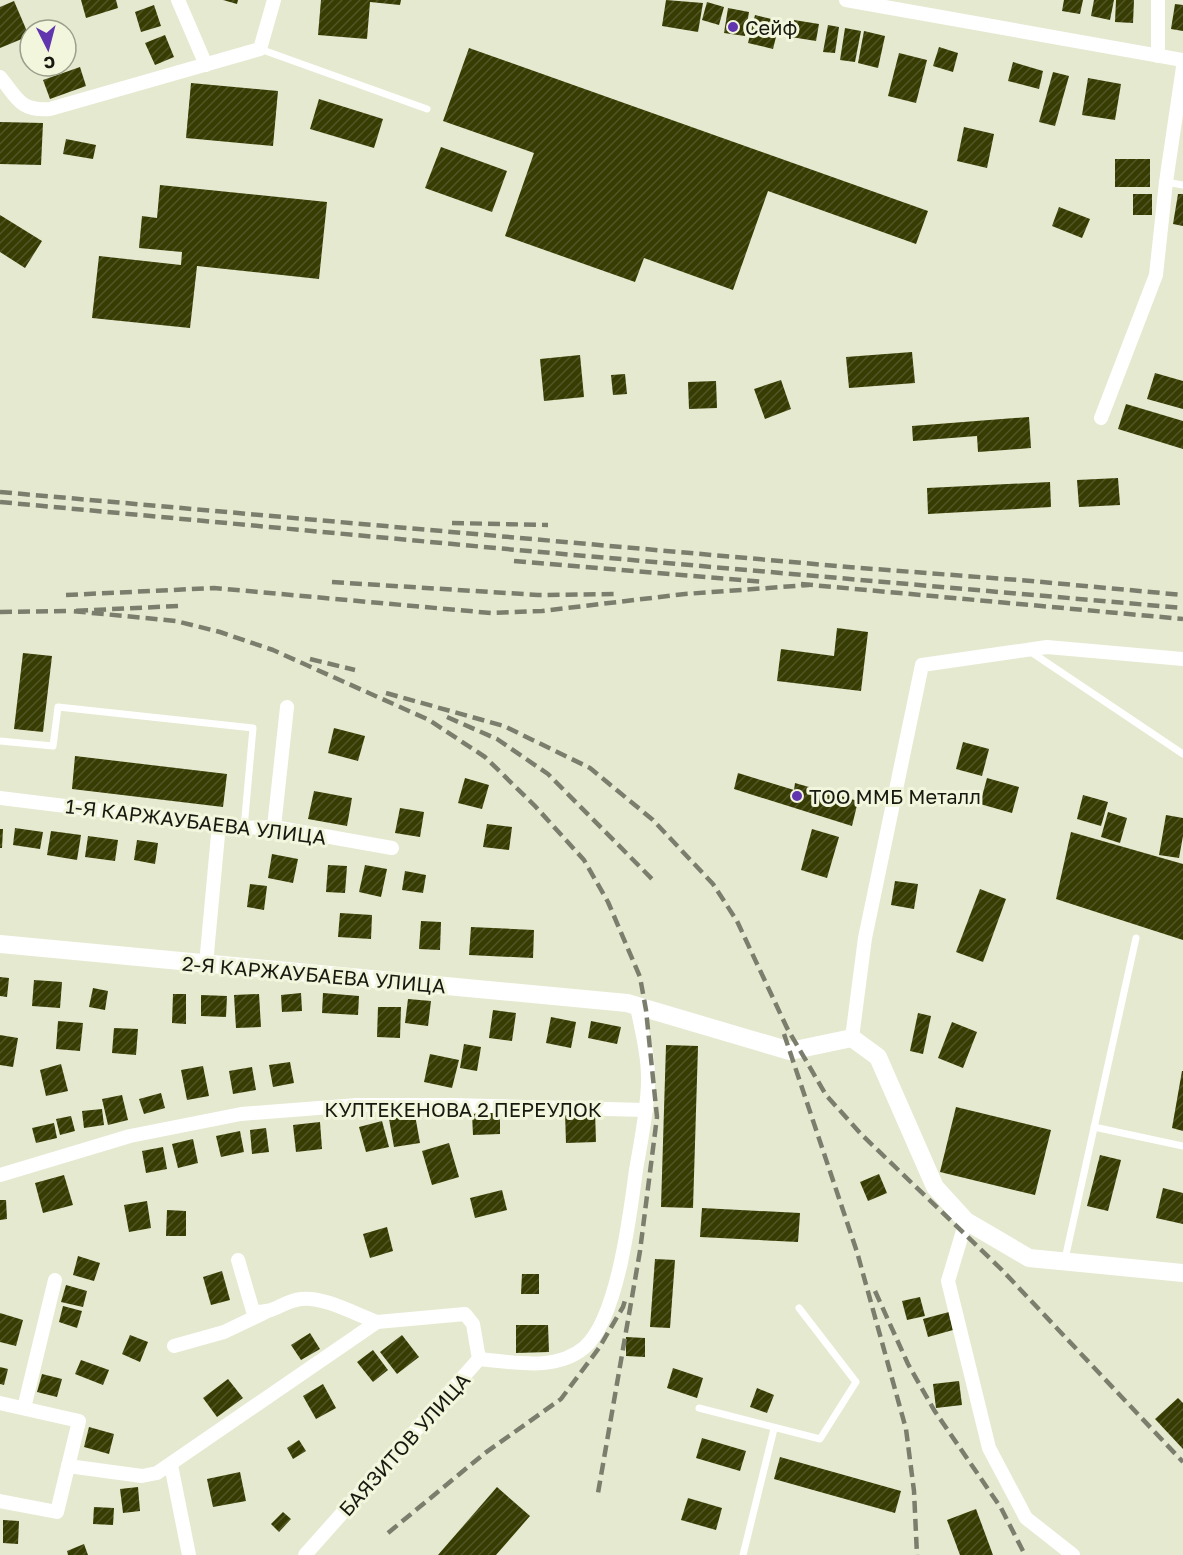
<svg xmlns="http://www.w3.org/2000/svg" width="1183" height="1555" viewBox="0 0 1183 1555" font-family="'Golos Text',sans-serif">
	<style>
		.building { fill: url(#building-hatch) }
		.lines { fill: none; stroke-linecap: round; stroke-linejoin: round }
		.lane { stroke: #fff; stroke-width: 7 }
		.street { stroke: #fff; stroke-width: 14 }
		.secondary { stroke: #fff; stroke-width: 18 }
		.rail { stroke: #7b7e6d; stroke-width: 4.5; stroke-dasharray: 12 6; stroke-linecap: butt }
		.poi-dot { fill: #6135ad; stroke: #f2f6dc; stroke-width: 2 }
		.labels { text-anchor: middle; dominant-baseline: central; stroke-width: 6; stroke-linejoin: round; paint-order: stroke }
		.poi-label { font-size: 20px; fill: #181910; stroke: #f2f6dc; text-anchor: start }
		.street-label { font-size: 20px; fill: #181910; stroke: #f2f6dc }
	</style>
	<defs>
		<pattern id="building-hatch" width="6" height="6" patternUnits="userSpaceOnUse" patternTransform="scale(1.5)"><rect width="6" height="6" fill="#373c03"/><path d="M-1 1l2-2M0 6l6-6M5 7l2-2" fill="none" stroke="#515527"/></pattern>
	</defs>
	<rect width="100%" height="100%" fill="#e5e9cf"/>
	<g class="building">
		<path d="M81,0H116L118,8L86,18Z"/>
		<path d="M223,0H238L237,4Z"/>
		<path d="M321,0H401L400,5L370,2L367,39L318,35Z"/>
		<path d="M666,0L703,3L698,32L662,26Z"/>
		<path d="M1064,0H1083L1080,14L1062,11Z"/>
		<path d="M1094,0H1114L1110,20L1091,16Z"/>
		<path d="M1116,0H1134L1133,23L1115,22Z"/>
		<path d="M14,1L29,36L0,48V7Z"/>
		<path d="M707,2L724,7L719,25L702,20Z"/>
		<path d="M1175,4L1183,5V31L1171,29Z"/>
		<path d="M154,5L161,26L141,32L135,12Z"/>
		<path d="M728,8L749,12L745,36L724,33Z"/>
		<path d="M755,15L780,21L773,49L748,43Z"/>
		<path d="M794,20L819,24L816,41L791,37Z"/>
		<path d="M828,25L839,27L835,53L823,52Z"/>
		<path d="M845,28L861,31L855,62L840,60Z"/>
		<path d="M864,31L885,36L878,68L858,63Z"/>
		<path d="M165,35L174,57L155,65L145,43Z"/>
		<path d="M939,47L958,53L953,72L933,66Z"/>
		<path d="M469,48L928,211L916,244L768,191L733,290L644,258L635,282L505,236L534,153L443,121Z"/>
		<path d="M899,53L927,60L916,103L888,96Z"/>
		<path d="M1013,62L1043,71L1039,89L1008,81Z"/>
		<path d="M80,67L86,86L50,99L43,80Z"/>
		<path d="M1053,72L1069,76L1055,126L1039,122Z"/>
		<path d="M1088,78L1121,84L1115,120L1082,115Z"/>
		<path d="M191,83L278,91L273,146L186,138Z"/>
		<path d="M319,99L383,119L374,148L310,129Z"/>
		<path d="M0,122L43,123L41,165L0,164Z"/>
		<path d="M964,127L994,134L987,168L957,161Z"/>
		<path d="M66,139L96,145L93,159L63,154Z"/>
		<path d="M441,147L507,171L492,212L425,188Z"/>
		<rect x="1115" y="159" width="35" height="28"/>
		<path d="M160,185L327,202L319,279L197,266L190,328L92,318L99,256L181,265L182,252L139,248L142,216L157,218Z"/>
		<rect x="1133" y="194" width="19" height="21"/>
		<path d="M1178,194H1183V226L1173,224Z"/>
		<path d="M1059,207L1090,219L1082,238L1052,226Z"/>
		<path d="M0,215L42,241L25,268L0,252Z"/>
		<path d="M912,352L915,383L849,388L846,357Z"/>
		<path d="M580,355L584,397L544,401L540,359Z"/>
		<path d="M1155,373L1183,381V409L1147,399Z"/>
		<path d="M625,374L627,394L613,395L611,375Z"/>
		<path d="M781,380L791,409L765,419L754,389Z"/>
		<path d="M716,381L717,408L689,409L688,382Z"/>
		<path d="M1126,404L1183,421V449L1118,429Z"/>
		<path d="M1029,417L1031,448L978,452L977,436L913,441L912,426Z"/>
		<path d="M1118,478L1120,505L1079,507L1077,480Z"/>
		<path d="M1050,482L1051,507L928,514L927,488Z"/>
		<path d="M837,628L868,632L861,691L777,681L781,649L834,656Z"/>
		<path d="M23,653L52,656L43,732L14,729Z"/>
		<path d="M334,728L365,736L358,761L328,753Z"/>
		<path d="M963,742L989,749L982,776L956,769Z"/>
		<path d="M75,756L227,774L223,807L72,789Z"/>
		<path d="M738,773L794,790L795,783L858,801L852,826L734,789Z"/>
		<path d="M465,778L489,785L482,809L458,803Z"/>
		<path d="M987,778L1019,787L1012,813L980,804Z"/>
		<path d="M314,791L352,798L347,826L308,819Z"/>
		<path d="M1083,795L1108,802L1101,826L1077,819Z"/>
		<path d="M400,808L424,812L420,837L395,833Z"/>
		<path d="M1108,812L1127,818L1120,843L1101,837Z"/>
		<path d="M1166,815L1183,818V836L1179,858L1159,855Z"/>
		<path d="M487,824L512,827L509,850L483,847Z"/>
		<path d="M15,828L43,832L40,849L13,845Z"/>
		<path d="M0,829H3L2,848H0Z"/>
		<path d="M812,829L839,837L827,878L801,870Z"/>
		<path d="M51,831L81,835L77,860L47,855Z"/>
		<path d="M1071,832L1183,864V940L1056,899Z"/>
		<path d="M88,836L118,840L115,861L85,857Z"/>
		<path d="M137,840L158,843L155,864L134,860Z"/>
		<path d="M272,854L298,859L293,883L268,878Z"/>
		<path d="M328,865L347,866L345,893L326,892Z"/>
		<path d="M365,865L387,869L381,897L359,892Z"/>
		<path d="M405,871L426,875L423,893L402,890Z"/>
		<path d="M895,881L918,884L914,909L891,905Z"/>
		<path d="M250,884L267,886L264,910L247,907Z"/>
		<path d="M980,889L1006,899L983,962L956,952Z"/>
		<path d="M340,913L372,915L371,939L338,937Z"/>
		<path d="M421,921L441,922L440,950L419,949Z"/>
		<path d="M471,927L534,930L533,958L469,955Z"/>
		<path d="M0,977L9,978L7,997L0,996Z"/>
		<path d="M34,980L62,982L60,1008L32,1006Z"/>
		<path d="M93,988L108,991L105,1010L89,1007Z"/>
		<path d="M301,993L302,1011L282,1012L281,995Z"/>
		<path d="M323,993L359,996L358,1015L322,1013Z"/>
		<path d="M173,994H186V1024L172,1023Z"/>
		<path d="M259,994L261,1027L236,1028L234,995Z"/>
		<path d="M201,995L227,996L226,1017L201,1016Z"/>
		<path d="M408,999L431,1001L428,1026L405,1023Z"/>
		<path d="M378,1007H401L400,1038L377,1037Z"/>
		<path d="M493,1010L516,1013L512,1041L489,1038Z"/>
		<path d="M918,1013L931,1016L923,1054L910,1051Z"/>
		<path d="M551,1017L576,1022L571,1048L546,1043Z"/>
		<path d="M58,1021L83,1023L80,1051L56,1049Z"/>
		<path d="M591,1021L621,1027L617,1044L588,1038Z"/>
		<path d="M952,1022L977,1032L963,1068L938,1058Z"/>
		<path d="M114,1028L138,1029L136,1055L112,1053Z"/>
		<path d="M0,1035L18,1038L13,1067L0,1065Z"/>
		<path d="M464,1044L481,1047L477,1071L460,1068Z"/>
		<path d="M666,1045L698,1046L693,1208L661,1207Z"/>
		<path d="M430,1054L459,1060L452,1088L424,1082Z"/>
		<path d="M290,1062L294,1083L273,1087L269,1065Z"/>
		<path d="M61,1064L68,1091L46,1096L40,1070Z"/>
		<path d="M203,1066L209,1096L187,1100L181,1070Z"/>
		<path d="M252,1067L256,1090L233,1094L229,1071Z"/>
		<path d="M1182,1071H1183V1131L1172,1128Z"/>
		<path d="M161,1093L165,1108L144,1114L139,1099Z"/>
		<path d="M122,1095L128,1120L108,1125L102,1099Z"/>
		<path d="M956,1107L1051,1130L1035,1195L940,1172Z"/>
		<path d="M102,1109L104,1125L84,1128L82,1111Z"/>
		<path d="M595,1111L596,1142L566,1143L565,1112Z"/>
		<path d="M500,1112V1134L473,1135L472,1114Z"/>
		<path d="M415,1115L420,1143L394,1147L389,1119Z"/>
		<path d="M71,1116L75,1131L60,1135L56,1119Z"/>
		<path d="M382,1121L389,1147L366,1152L359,1127Z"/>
		<path d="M320,1122L322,1149L296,1152L293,1125Z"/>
		<path d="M54,1123L57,1138L36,1143L32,1128Z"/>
		<path d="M266,1128L269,1152L252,1154L250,1130Z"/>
		<path d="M240,1131L244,1152L221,1157L216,1136Z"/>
		<path d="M193,1139L198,1163L178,1168L172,1144Z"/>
		<path d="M449,1143L459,1177L432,1185L422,1151Z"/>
		<path d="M163,1147L167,1169L146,1173L142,1151Z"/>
		<path d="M1100,1155L1121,1160L1108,1211L1087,1206Z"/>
		<path d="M879,1174L887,1193L868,1201L860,1182Z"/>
		<path d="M64,1175L73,1205L43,1213L35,1183Z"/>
		<path d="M1163,1188L1183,1193V1224L1156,1218Z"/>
		<path d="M502,1190L507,1210L475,1218L470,1198Z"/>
		<path d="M0,1200H6L7,1219L0,1220Z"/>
		<path d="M147,1201L151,1228L129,1232L124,1205Z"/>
		<path d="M702,1208L800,1213L798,1242L700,1237Z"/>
		<path d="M167,1210L186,1211V1236H166Z"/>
		<path d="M387,1227L393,1251L370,1258L363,1234Z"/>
		<path d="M78,1256L100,1263L94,1281L73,1275Z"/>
		<path d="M655,1259L675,1260L670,1328L650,1327Z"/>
		<path d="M222,1271L230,1300L211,1305L203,1277Z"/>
		<path d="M522,1274H539V1294H521Z"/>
		<path d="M66,1285L87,1291L83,1307L61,1302Z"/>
		<path d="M920,1297L925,1316L907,1320L902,1301Z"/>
		<path d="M63,1306L82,1311L77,1328L59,1322Z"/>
		<path d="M949,1312L953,1330L928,1337L923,1319Z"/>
		<path d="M0,1313L23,1320L16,1346L0,1342Z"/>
		<path d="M516,1325H548L549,1352L516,1353Z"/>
		<path d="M310,1333L320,1349L301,1360L291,1345Z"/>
		<path d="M130,1335L148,1342L140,1362L122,1354Z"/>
		<path d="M402,1335L419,1357L397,1374L380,1352Z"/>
		<path d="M626,1337L645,1338V1357L626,1356Z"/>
		<path d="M373,1350L388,1370L373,1382L357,1362Z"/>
		<path d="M81,1360L109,1370L103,1385L75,1374Z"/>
		<path d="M0,1367L8,1369L4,1385L0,1384Z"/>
		<path d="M673,1368L703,1378L697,1398L667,1388Z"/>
		<path d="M42,1374L62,1379L57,1397L37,1392Z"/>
		<path d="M228,1379L243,1398L217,1417L203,1398Z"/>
		<path d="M959,1381L962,1405L936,1408L933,1384Z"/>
		<path d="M323,1384L336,1408L316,1419L303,1396Z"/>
		<path d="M757,1388L774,1395L767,1413L750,1407Z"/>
		<path d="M1178,1398L1183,1403V1449L1155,1419Z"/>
		<path d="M89,1427L114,1434L109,1454L84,1447Z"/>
		<path d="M702,1438L746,1451L740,1471L696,1458Z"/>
		<path d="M299,1440L306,1451L293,1459L287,1448Z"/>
		<path d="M780,1457L901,1491L895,1513L774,1479Z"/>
		<path d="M240,1472L246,1501L213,1507L207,1479Z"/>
		<path d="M138,1487L140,1511L123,1513L120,1489Z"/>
		<path d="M497,1487L530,1516L496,1555H438Z"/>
		<path d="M688,1498L722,1508L716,1530L681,1520Z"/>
		<path d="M94,1507L114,1508L113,1525L93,1524Z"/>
		<path d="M976,1509L993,1555H960L947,1520Z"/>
		<path d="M283,1512L291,1519L279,1532L271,1524Z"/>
		<path d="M3,1520L19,1521L18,1544L3,1543Z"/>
		<path d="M84,1544L88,1555H68L67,1551Z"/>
	</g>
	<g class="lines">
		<g class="lane">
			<path d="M260,49L427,109"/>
			<path d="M1166,182L1183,185"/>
			<path d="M1028,650L1183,754"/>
			<path d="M0,741L53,746L58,707L253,728L244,828"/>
			<path d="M1094,1127L1183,1146"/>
			<path d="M1065,1259L1136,938"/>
			<path d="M699,1408L820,1439L856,1382L799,1308"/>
			<path d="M743,1555L774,1429"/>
		</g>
		<g class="street">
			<path d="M178,0L206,65"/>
			<path d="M846,0L1183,60"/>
			<path d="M1158,0V56"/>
			<path d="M0,77C18,99 20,111 50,109L260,49L274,0"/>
			<path d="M1101,418L1156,275L1166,182L1183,67"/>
			<path d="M0,798L244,828L274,827L392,848"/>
			<path d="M274,827L287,707"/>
			<path d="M206,964L219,824"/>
			<path d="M852,1038L865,938L922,665L1047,647L1183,659"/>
			<path d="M0,1175L130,1136L241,1114L357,1105H452L646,1110"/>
			<path d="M966,1221L948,1281L989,1448L1026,1518L1073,1555"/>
			<path d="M238,1260L253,1311C274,1315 282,1301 301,1299C323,1296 355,1314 377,1322"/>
			<path d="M174,1346L224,1332L264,1313"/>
			<path d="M479,1359C514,1362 556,1372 585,1347C618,1317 630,1214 636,1170C641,1141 647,1112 648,1084C649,1059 642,1031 637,1007"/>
			<path d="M0,1403L79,1421L57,1512L0,1501"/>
			<path d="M24,1408L55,1280"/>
			<path d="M171,1465L189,1555"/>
			<path d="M68,1466L142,1476L157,1473L377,1322L465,1314L473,1324L479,1359L305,1555"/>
		</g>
		<path class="secondary" d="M0,944L627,1003L790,1051L852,1038L878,1057L935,1187L966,1221L1029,1258L1183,1273"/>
		<g class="rail">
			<path d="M0,492L848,567L1031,581L1183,595"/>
			<path d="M0,502L517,550L1183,608"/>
			<path d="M452,523L548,525"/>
			<path d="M514,561L765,582"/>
			<path d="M332,582L538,595L619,594"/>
			<path d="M801,584L1183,619"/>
			<path d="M66,595L214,588L491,613L542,611L685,594L809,585"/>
			<path d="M178,606L72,611L176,621L220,632L273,650L429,720L485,757L535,806L584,860L608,902L640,977L646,1010L657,1117L640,1251L598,1493"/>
			<path d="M0,612L72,611"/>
			<path d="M310,659L355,670"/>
			<path d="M386,693L504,726L590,768L653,820L713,884L737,921L787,1028L826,1095L861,1134L1002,1270L1183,1462"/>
			<path d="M447,717L497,739L548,774L654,881"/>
			<path d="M784,1034L857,1252L906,1429L914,1491L917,1555"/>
			<path d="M875,1291L908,1364L934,1410L1001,1508L1025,1555"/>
			<path d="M388,1533L485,1453L561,1399L599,1348L623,1307L626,1297"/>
		</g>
	</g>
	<g class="poi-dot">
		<circle cx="733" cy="27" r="6"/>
		<circle cx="797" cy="796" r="6"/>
	</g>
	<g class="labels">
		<g class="poi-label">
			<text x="745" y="27">Сейф</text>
			<text x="809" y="796">ТОО ММБ Металл</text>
		</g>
		<g class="street-label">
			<text transform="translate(196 821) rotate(7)">1-Я КАРЖАУБАЕВА УЛИЦА</text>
			<text transform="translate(314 974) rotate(5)">2-Я КАРЖАУБАЕВА УЛИЦА</text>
			<text x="463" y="1109">КУЛТЕКЕНОВА 2 ПЕРЕУЛОК</text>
			<text transform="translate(404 1444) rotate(-48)">БАЯЗИТОВ УЛИЦА</text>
		</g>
	</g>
	<g transform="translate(48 48) rotate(174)"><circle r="28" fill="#f2f6dc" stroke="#9b9e8a" stroke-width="1.5"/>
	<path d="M0-4.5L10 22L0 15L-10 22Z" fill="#6135ad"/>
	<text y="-9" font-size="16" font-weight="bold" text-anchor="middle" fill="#181910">С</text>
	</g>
</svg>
